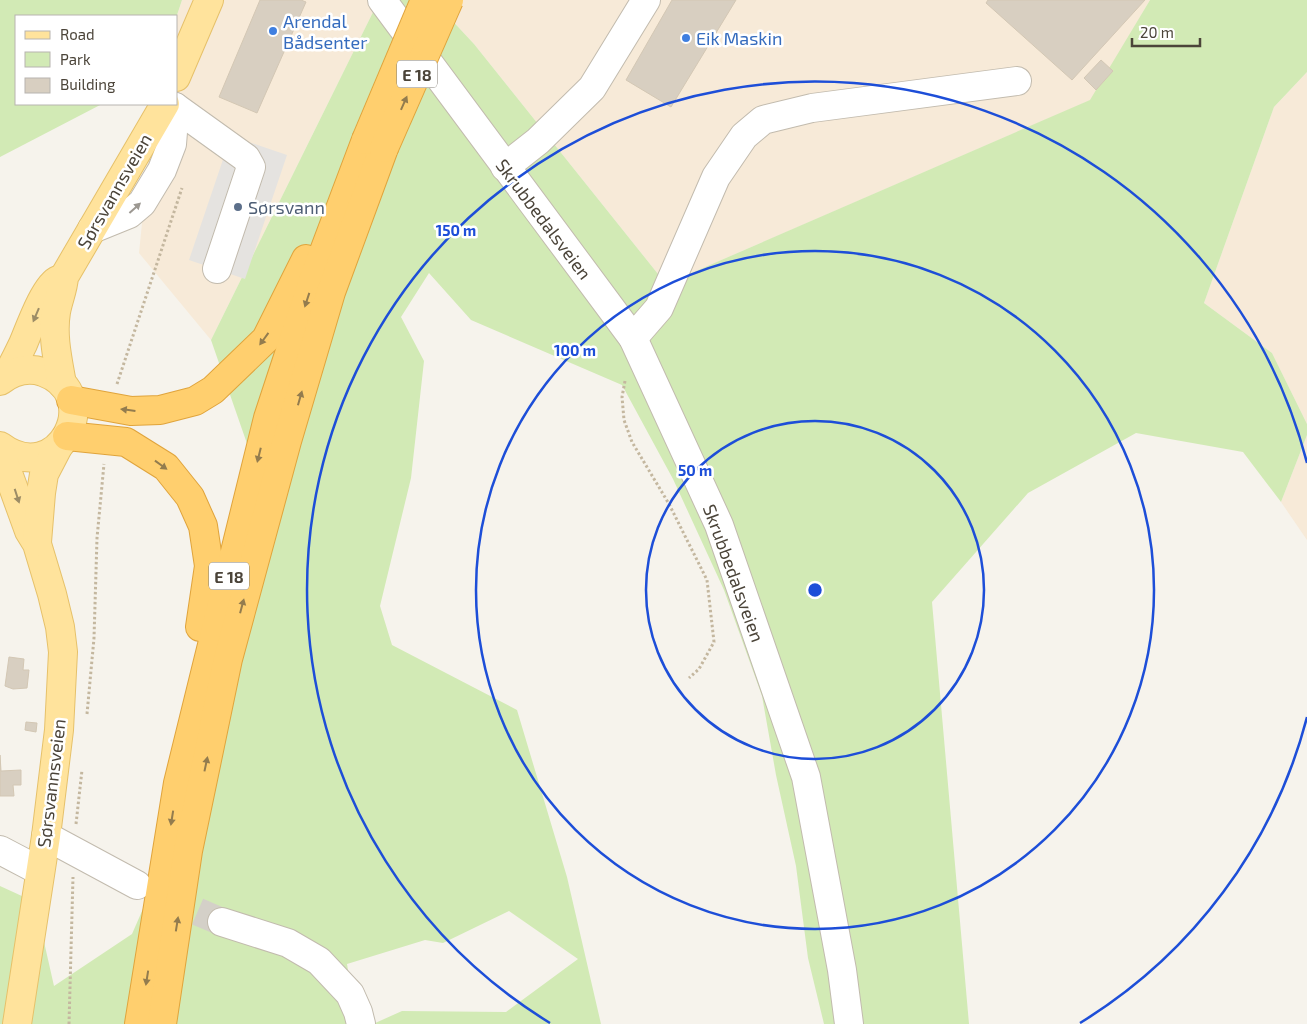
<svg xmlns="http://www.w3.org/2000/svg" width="1307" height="1024" viewBox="0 0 1307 1024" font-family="'Exo 2',sans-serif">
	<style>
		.commercial { fill: #f7ead8 }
		.green { fill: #d2eab5 }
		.parking { fill: #e5e3e0 }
		.building { fill: #d8cfc1; stroke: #d3c7b4 }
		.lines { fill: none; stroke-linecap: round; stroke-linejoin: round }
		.minor-tunnel { stroke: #d4d0c8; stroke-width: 28; stroke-dasharray: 28 14; stroke-linecap: butt }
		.minor-casing { stroke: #c2bbae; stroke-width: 30 }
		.major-casing { stroke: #e6c16a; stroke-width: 30 }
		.highway-casing { stroke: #e0a43c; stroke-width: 30 }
		.path { stroke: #c4b79f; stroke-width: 3; stroke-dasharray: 2.5 2.5; stroke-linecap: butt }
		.minor { stroke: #fff; stroke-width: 28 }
		.major { stroke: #ffe39c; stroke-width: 28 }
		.highway { stroke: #ffcf6e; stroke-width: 28 }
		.highway-bridge-casing { stroke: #e0a43c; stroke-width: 30; stroke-linecap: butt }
		.highway-bridge { stroke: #ffcf6e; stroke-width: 28 }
		.oneway { fill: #937c4e }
		.oneway2 { fill: #9c9892 }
		.oneway3 { fill: #9c8c66 }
		.ring { fill: none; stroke: #1d4ed8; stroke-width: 2.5 }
		.shop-dot { fill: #3f7fe0; stroke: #fff; stroke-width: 2 }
		.service-dot { fill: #5c6f8a; stroke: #fff; stroke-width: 2 }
		.labels { text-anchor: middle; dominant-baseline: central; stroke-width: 5; stroke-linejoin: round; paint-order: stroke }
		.shield { fill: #fff; stroke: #817c74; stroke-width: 1 }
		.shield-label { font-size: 16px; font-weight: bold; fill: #4b4439 }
		.shop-label { font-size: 18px; fill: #366cbe; stroke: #fff; text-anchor: start }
		.street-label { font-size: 18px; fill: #4b4439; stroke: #fff }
		.service-label { font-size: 18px; fill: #4e5e75; stroke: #fff; text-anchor: start }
		.centre { fill: #1d4ed8; stroke: #fff; stroke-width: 2.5 }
		.ring-label { font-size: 15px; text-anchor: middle; font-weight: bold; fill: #1d4ed8; stroke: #fff; stroke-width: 5; stroke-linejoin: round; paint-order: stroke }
	</style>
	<rect width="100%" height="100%" fill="#f6f3ec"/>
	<g class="commercial">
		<path d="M182,0H379L211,340L139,253L154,104H176V18Z"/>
		<path d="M433,0H1150L1091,100L666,284L474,44Z"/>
		<path d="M1307,72V424L1272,353L1204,303L1274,107Z"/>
		<path d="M1307,435V540L1281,502Z"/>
	</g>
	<g class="green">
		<path d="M0,0H182L176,18V16H16V104H102L0,157Z"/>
		<path d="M379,0H433L474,44L666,284L1090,100L1150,0H1307V72L1274,107L1204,303L1272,353L1307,424V435L1281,502L1243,452L1136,433L1028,493L932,602L969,1024H824L808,958L796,866L776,775L762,696L724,590L673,479L622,385L471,320L429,273L401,317L424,361L411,478L380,606L392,645L517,710L567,877L601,1024H373L402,1011L506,1012L578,959L509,911L443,943L425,940L347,964L357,1024H0V886L35,902L54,986L132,934L174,838L252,458L211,340Z"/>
	</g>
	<path class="parking" d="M231,136L287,155L245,279L189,260Z"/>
	<g class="building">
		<path d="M260,0H301L306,2L257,113L219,97Z"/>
		<path d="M672,0H736L671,107L626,80Z"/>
		<path d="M988,0H1145L1072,80L986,3Z"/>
		<path d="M1101,60L1113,71L1096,90L1084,78Z"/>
		<path d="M9,657L24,659L23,670H29L27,688L13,689L5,686Z"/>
		<path d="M26,722L37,723L36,732L25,730Z"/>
		<path d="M0,755L1,771L21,770V785H13L14,796H0Z"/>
	</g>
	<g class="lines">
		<path class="minor-tunnel" d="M159,895L222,922"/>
		<g class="minor-casing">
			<g id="minor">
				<path d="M382,0L633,338L719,525L806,777L842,970L849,1024"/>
				<path d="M167,104L175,107L246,158L251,167L217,269"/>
				<path d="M505,167L538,141L592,88L646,0"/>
				<path d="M92,229L129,214L142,203L162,170L172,144L175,107"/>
				<path d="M633,338L659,308L716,177L744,136L763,120L812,108L1017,81"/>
				<path d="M46,836L137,885"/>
				<path d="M0,850L40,871"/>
				<path d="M222,922L288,943L319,961L350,994L358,1012L361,1024"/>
			</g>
		</g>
		<g class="major-casing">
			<g id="major">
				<path d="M176,77L209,0"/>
				<path d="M7,375C13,365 18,354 23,344C29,330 45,285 58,280"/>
				<path d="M0,381C13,371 28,367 43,372C107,395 58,490 0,446"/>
				<path d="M62,384C58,361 52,336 56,312C58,300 63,290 64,277L165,104"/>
				<path d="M0,451L29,531L37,544L52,594L60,627L63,652L59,730L46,836L17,1024"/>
				<path d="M37,542L41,493L44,474L58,447"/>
			</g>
		</g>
		<g class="highway-casing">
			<g id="highway">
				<path d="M71,400L131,411L160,410L195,401L213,390L266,339L306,259"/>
				<path d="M67,436L126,442L166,467L190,497L203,526L209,566L200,627"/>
				<path d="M139,1024L178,783L268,418L314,278L366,140"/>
				<path d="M162,1024L188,851L228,659L287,441L331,292L384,148"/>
			</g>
		</g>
		<g class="path">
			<path d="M625,381L622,397L624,420L632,442L669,504L707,580L714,642L699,669L689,678"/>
			<path d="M117,384L182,188"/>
			<path d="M87,714L94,638L97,538L104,464"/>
			<path d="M76,824L82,770"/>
			<path d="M69,1024L73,877"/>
		</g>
		<use href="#minor" class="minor"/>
		<use href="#major" class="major"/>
		<use href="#highway" class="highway"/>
		<g class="highway-bridge-casing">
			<g id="highway-bridge">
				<path d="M366,140L425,0"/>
				<path d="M384,148L449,0"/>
			</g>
		</g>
		<use href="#highway-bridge" class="highway-bridge"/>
	</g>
	<defs><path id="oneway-solid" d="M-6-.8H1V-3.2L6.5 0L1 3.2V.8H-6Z" transform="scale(1.25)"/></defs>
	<g class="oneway">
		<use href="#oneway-solid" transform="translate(404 103) rotate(-66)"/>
		<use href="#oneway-solid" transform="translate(307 300) rotate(108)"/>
		<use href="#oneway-solid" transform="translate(264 339) rotate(126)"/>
		<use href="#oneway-solid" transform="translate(300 398) rotate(-74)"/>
		<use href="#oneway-solid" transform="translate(128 410) rotate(-173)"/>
		<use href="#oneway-solid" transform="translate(259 455) rotate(104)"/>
		<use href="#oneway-solid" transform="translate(161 465) rotate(36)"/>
		<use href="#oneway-solid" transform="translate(242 606) rotate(-75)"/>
		<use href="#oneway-solid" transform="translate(206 764) rotate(-78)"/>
		<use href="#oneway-solid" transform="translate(172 818) rotate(99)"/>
		<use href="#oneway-solid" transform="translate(177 924) rotate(-81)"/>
		<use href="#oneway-solid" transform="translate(147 978) rotate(99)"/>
	</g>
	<use class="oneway2" href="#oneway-solid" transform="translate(135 208) rotate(-42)"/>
	<g class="oneway3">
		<use href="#oneway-solid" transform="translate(36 315) rotate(113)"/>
		<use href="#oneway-solid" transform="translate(17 496) rotate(72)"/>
	</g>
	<g class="ring">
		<circle cx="815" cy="590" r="169"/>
		<circle cx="815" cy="590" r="339"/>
		<path d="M1307 717A508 508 0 0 1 1080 1023M550 1023A508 508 0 1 1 1307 463"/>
	</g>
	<g class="shop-dot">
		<circle cx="273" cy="31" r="5"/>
		<circle cx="686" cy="38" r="5"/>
	</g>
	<circle class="service-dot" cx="238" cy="207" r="5"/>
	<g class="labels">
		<g class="shield">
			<rect x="397" y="60.5" width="40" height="27" rx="4"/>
			<rect x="209" y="562.5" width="40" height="27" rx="4"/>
		</g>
		<g class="shield-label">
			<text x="417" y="74">E 18</text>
			<text x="229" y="576">E 18</text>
		</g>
		<g class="shop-label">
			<text x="283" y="21">Arendal<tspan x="283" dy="21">Bådsenter</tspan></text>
			<text x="696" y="38">Eik Maskin</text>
		</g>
		<g class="street-label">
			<text transform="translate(114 191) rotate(-60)">Sørsvannsveien</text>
			<text transform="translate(544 219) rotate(53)">Skrubbedalsveien</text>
			<text transform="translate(734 573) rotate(70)">Skrubbedalsveien</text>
			<text transform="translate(51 783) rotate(-83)">Sørsvannsveien</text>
		</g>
		<g class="service-label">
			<text x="248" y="207">Sørsvann</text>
		</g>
	</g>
	<circle cx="815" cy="590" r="8" class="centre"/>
	<g class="ring-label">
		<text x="456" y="236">150 m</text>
		<text x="575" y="356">100 m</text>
		<text x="695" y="476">50 m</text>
	</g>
	<rect x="15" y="15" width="162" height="90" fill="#ffffff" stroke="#b7b4b0"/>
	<rect x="25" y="31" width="25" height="8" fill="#ffe39c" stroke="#b7b4b0"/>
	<text x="60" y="40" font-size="15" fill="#4b4439">Road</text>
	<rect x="25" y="52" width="25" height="15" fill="#d2eab5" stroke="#b7b4b0"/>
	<text x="60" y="65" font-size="15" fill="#4b4439">Park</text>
	<rect x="25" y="78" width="25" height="15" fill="#d8cfc1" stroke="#b7b4b0"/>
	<text x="60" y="90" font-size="15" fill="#4b4439">Building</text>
	<path d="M1132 38v8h68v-8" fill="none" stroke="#4b4439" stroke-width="2.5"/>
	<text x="1140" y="38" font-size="15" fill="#4b4439" stroke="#ffffff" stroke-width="4" paint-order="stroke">20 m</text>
</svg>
